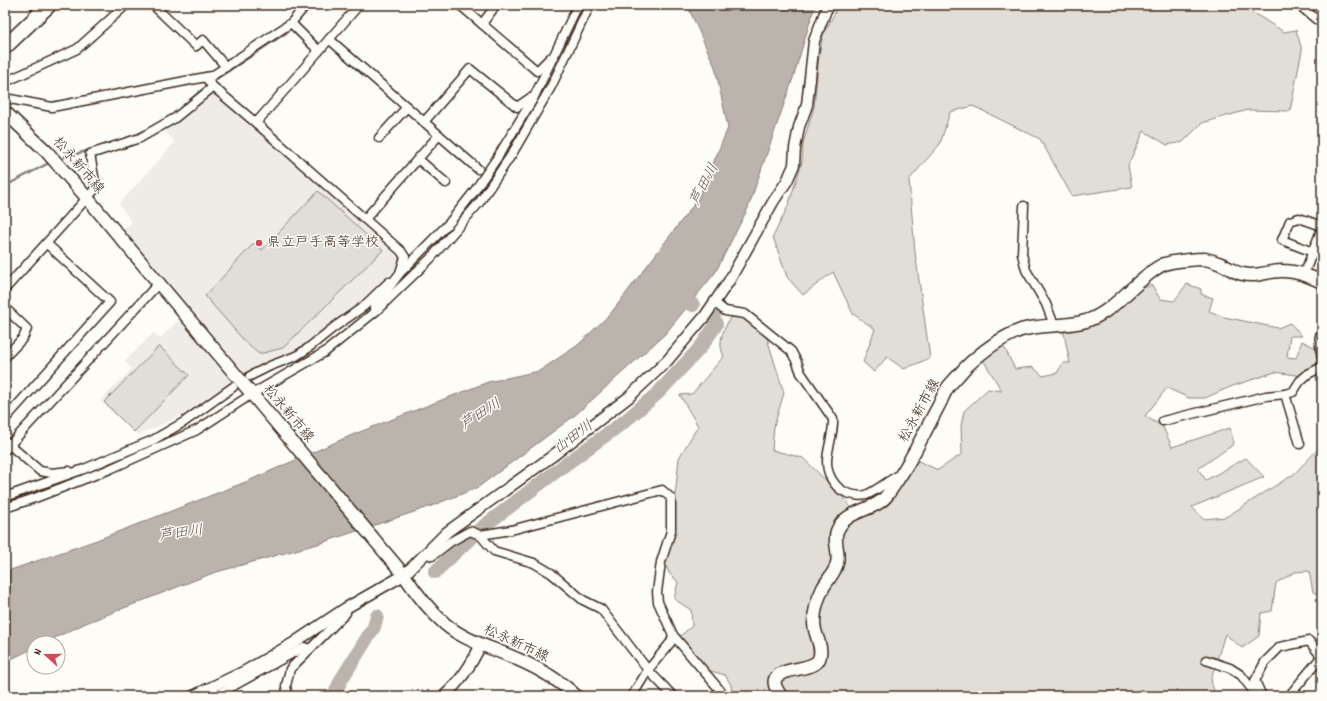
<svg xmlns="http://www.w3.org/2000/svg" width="1327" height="701" viewBox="0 0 1327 701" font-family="Dekko,'Klee One',sans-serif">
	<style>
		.built { fill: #efece7 }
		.green { fill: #e1ded7; stroke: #8e847a }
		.water { fill: #bbb4ad; stroke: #887d74 }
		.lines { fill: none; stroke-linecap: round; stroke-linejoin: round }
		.stream { stroke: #887d74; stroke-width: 2.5 }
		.river { stroke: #bbb4ad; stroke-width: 14 }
		.minor-casing { stroke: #3b2a1e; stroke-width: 11 }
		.tertiary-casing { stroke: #3b2a1e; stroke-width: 13 }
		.secondary-casing { stroke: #3b2a1e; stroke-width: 15 }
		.trunk-casing { stroke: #3b2a1e; stroke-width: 17 }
		.minor { stroke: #fdfcf7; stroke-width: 8 }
		.tertiary { stroke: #fdfcf7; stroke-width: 10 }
		.secondary { stroke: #fdfcf7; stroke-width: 12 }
		.trunk { stroke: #fdfcf7; stroke-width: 14 }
		.poi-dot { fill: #d1495b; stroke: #fdfcf7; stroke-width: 1.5 }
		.labels { text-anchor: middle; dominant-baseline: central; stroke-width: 3; stroke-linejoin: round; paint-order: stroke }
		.street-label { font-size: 14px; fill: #3b2a1e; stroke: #fdfcf7 }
		.poi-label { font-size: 14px; fill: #3b2a1e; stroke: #fdfcf7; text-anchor: start }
		.water-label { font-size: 15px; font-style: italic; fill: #615349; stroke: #fdfcf7 }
	</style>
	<rect width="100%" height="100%" fill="#fdfcf7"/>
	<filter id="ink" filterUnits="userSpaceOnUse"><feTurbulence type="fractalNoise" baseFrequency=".025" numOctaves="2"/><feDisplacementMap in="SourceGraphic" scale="8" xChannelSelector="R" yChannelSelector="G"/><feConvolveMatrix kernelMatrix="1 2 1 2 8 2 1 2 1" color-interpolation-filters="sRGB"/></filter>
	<g filter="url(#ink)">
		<g class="built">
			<path d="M212,89L400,255V267L363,301L302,349L246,374L243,372L121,230L132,223L119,204L175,142L163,129Z"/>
			<path d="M180,319L230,377L231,383L199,408L138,435L100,401L132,369L125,361L153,333L160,338Z"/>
		</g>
		<g class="green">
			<path d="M839,5H1241L1284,32L1296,30L1302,50L1290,111L1248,110L1202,123L1183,142L1167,145L1144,131L1128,165L1132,187L1072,196L1040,139L973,106L950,112L940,144L909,180L915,252L930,358L904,369L887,357L874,372L863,362L875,329L853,314L833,272L803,295L787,277L773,237L788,206L802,162L803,143L814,107L819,55L823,35Z"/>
			<path d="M1302,5H1322V18Z"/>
			<path d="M318,191L383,250L283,348L259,354L247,344L205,296L254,243L262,250Z"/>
			<path d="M1187,284L1201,289V294L1213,298L1209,311L1224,317L1278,328L1290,323L1302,336H1290L1287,357L1296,358L1302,341L1320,350L1316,365L1303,376L1275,372L1230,387L1205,398H1189L1167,388L1145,416L1163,427L1172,447L1230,428L1234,444L1198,469L1206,480L1246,458L1264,477L1192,507L1203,519L1226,517L1294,474L1322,445V597L1313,592L1309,571L1295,572L1276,583L1272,611L1261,613L1259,636L1242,648L1225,634L1211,679L1215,696H732L731,685L725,675L707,670L679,637L692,626L691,610L674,599L678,582L669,573L664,561L675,497L679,458L698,426L680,395L692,394L724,356C717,343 723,331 730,318L740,316L751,322L766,335L784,393L774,426L772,450L803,458L845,499L852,509L845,519L870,514L897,493L916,460L938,470L962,454L961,426L964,411L988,389L1002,391L983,360L1002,343L1015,369L1033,367L1043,376L1057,373L1063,363H1070L1063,329L1134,291L1152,285L1160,299L1174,301Z"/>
			<path d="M159,346L189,375L134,432L104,402Z"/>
		</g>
		<path class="water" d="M690,5H815L793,78L748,208L715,273L665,334L574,416L477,488L426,508L321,543L213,573L86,623L44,643H34V648L5,662V572L97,540L248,481L352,435L488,382L539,371L578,345L611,313L698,199L728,128L715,67L689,9Z"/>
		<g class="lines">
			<g class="stream">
				<path d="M184,105L213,81L286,33L304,14"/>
				<path d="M64,157L91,150"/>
				<path d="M5,188L9,184L47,164"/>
			</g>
			<g class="river">
				<path d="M673,297L693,305"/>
				<path d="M435,572L480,529L562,467L625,421L658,393L700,348L716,325L714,318"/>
				<path d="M334,696L341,680L374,627L377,616"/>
			</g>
			<g class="minor-casing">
				<g id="minor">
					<path d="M34,5L42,11"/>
					<path d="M153,5L196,46L203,40L226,67"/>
					<path d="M460,5L537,71L550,58"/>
					<path d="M1299,5L1317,20L1322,23"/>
					<path d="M291,23L319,51"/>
					<path d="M482,24L496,5"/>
					<path d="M329,39L478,169"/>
					<path d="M206,77L212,76L291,23L306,5"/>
					<path d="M5,82L77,49L126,5"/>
					<path d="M5,98L52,107L206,77L211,85L256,123L401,251L405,257L400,273L374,307L375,309"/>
					<path d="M424,122L470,69L517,107L530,98L533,99"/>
					<path d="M256,123L359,5"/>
					<path d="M379,138L407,107"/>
					<path d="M418,159L446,183"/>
					<path d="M1024,206L1022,254L1026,270L1046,304L1054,325"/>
					<path d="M365,219L439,135"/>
					<path d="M1313,252L1282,240L1290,221L1299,218L1322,226"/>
					<path d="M402,271L450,222L473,193L497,158L533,99L578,5"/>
					<path d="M1304,274L1322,228"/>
					<path d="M5,289L96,188L90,154L140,138L175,118L213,87"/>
					<path d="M714,302L725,311L745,314L791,351L797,362L801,373L833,419C834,434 827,448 827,462C827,474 834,487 845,492C852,495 858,497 866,495C878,490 887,481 898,476"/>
					<path d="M5,308L27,329L23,338L5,357"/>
					<path d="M1322,331C1317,338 1321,349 1322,358"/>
					<path d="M250,376L270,366L296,356L307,349L333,328L363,307L389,282"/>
					<path d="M1285,394L1300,444"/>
					<path d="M5,419L110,302L47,244"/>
					<path d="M1163,421L1266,396L1285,394L1293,392L1300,381L1308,374L1322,367"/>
					<path d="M5,441L40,471L52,473L69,471"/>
					<path d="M5,450L159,283"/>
					<path d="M5,497L84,469L153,440L184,422L233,387"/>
					<path d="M5,508L35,498L110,469L197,430L252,394L325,352L376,311L431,258L479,203L512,154L551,87L590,5"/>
					<path d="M480,535L511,530L662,490L671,498V531L661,562L657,592L658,602L673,635L671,642L648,670L632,696"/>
					<path d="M426,553L432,556L450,542L470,531L480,535L494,551L534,563L551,573L583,600L601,609L648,670L673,696"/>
					<path d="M673,635L725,696"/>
					<path d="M1206,660L1230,668L1241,675L1257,696"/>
					<path d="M215,696L304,647L310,649"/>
					<path d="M288,696L286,686L290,669L346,613V608"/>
					<path d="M1262,696L1255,681L1265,662L1280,647L1309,641L1322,657"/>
					<path d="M1289,696L1322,656"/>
				</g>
			</g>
			<g class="tertiary-casing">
				<g id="tertiary">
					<path d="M193,696L245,671L295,642L346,608L404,575L447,532L551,457L629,397L667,361L705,316L729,281L773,202L787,181L794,165L795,148L799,127L807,105L814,41L826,10L830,5"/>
					<path d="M444,696C460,682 472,664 481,644"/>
				</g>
			</g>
			<g class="secondary-casing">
				<g id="secondary">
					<path d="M5,112L47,152L88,199L404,575C416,593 429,610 445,624C465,641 493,648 517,659C538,668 559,680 576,696"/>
					<path d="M781,696C756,663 812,675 819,659C824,647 814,635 814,623C814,612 818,598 823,588C827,580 835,573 837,563C840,552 833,542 837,531C846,508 876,512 888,494C898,480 908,464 916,449C924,434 931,420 939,405C942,399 944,393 948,387C953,381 959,375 964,369C980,353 1000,338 1021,330C1041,324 1066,327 1086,321C1113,312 1131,286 1154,270C1157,268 1161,265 1165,264C1171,261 1198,259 1205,259C1210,260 1216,262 1221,264C1228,267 1235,273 1243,274C1257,278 1270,270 1283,271C1297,271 1309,276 1322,282"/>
				</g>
			</g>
			<g class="trunk-casing">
				<path id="trunk" d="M5,47L49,5"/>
			</g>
			<use href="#minor" class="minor"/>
			<use href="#tertiary" class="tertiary"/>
			<use href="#secondary" class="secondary"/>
			<use href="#trunk" class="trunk"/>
		</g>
	</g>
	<circle class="poi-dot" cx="259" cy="243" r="4"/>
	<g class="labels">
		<g class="street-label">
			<text transform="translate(78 166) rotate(49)">松永新市線</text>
			<text transform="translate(920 411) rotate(-61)">松永新市線</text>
			<text transform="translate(288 414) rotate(50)">松永新市線</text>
			<text transform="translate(516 644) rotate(25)">松永新市線</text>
		</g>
		<g class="poi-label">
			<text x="267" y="243">県立戸手高等学校</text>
		</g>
		<g class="water-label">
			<text transform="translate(705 185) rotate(-62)">芦田川</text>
			<text transform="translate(481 415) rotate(-32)">芦田川</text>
			<text transform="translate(574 438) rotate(-37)">山田川</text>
			<text transform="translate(181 534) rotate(-8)">芦田川</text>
		</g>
	</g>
	<rect width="1327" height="701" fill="none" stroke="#fdfcf7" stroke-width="20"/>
	<rect x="10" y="10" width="1307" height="681" fill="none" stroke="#3b2a1e" stroke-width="1.5" filter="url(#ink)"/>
	<g transform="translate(46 655) rotate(291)"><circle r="19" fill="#fdfcf7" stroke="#afa8a0"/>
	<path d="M0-3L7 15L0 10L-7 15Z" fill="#d1495b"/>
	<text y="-6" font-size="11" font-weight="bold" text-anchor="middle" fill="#3b2a1e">N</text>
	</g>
</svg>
